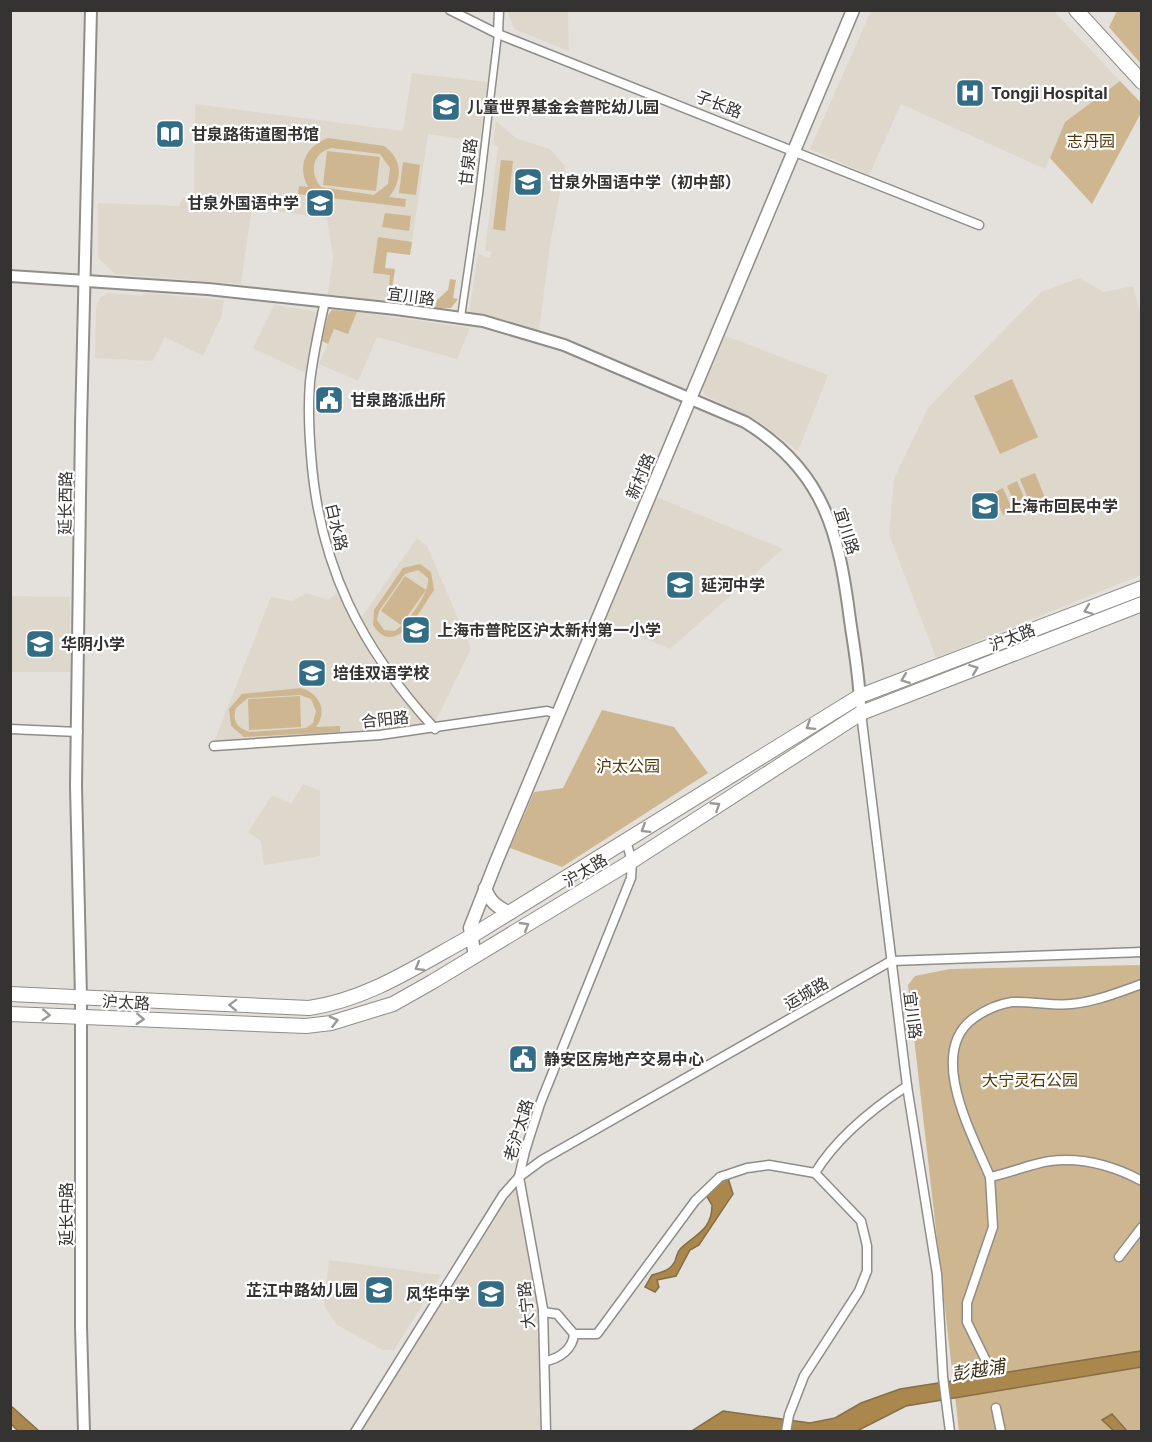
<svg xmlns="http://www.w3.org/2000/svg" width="1152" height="1442" viewBox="0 0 1152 1442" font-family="Inter,'Noto Sans SC',sans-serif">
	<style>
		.built { fill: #ded7cb }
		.green { fill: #ceb691; fill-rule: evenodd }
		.water { fill: #aa874d; stroke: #876e45; stroke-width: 1.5 }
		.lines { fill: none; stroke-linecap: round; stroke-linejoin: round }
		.pedestrian-casing { stroke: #908d88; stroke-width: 9 }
		.minor-casing { stroke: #908d88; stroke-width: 11 }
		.tertiary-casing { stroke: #908d88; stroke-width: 14 }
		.secondary-casing { stroke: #908d88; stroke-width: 15 }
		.primary-casing { stroke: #908d88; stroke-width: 16 }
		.pedestrian { stroke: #fff; stroke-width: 6 }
		.minor { stroke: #fff; stroke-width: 8 }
		.tertiary { stroke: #fff; stroke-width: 10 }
		.secondary { stroke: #fff; stroke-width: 12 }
		.primary { stroke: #fff; stroke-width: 14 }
		.oneway { stroke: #9a9998 }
		.labels { text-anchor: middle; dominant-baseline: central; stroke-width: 4.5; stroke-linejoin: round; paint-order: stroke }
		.poi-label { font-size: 16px; font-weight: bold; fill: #353331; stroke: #fff; text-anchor: start }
		.street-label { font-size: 16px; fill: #353331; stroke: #fff }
		.park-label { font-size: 16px; fill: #513807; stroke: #fff }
		.water-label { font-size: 18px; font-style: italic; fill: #3f2f15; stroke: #fff }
	</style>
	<rect width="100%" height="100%" fill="#e4e1dc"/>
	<g class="built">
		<path d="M507,11H568L569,51L514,29Z"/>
		<path d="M871,11H1054L1120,81L1065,122L1045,169L901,104L869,175L810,149Z"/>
		<path d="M412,73L487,82L480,141L428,134L410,255L387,252L385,268L395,269L390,302L328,294L333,257L327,219L252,207L241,284L115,274L98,258V203L179,206L183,198L194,199L195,104L403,131Z"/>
		<path d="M496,121L516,138L550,149L565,166L550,245L539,330L506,320L469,313L478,254L490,258L491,252L485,250L498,146L493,145Z"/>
		<path d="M1079,278L1104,292L1133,286L1142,318L1141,575L936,658L889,534L894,479L928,408L1041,292Z"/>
		<path d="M107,293L143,296L144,293L224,300L221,317L203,356L165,337L153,361L95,358L96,307L100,298Z"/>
		<path d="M274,305L318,312L306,373L253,348Z"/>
		<path d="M357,312L470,328L457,359L377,337L358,381L319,364L334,329L348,334Z"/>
		<path d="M723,335L828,375L798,451L757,420L704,395L702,384Z"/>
		<path d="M654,496L783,549L670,649L602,620Z"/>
		<path d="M417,538L427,546L471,649L435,722L400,680L361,618Z"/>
		<path d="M306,593L328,600L337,593L373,660L427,725L214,742L271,597L292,601Z"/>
		<path d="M12,596L70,597V672H11Z"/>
		<path d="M303,784L320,791V856L264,865L261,841L248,832L272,795L291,804Z"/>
		<path d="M517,1185L533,1260L542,1328L543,1431L360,1432Z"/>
		<path d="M329,1260L441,1275L394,1350H383L337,1325L324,1305Z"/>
	</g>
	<g class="green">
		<path d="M1117,11H1141V64L1109,27Z"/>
		<path d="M1120,81L1141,103V113L1092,204L1050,158L1065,122Z"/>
		<path d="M328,138L384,146C403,159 403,180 389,197L406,199L405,207L298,194L299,186L308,187C297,165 305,147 328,138ZM332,148L380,154L390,168L388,184L374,195L321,187C309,173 312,152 332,148Z"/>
		<path d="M327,151L380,157L376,191L323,185Z"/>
		<path d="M501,160L513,161L505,231L493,229Z"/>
		<path d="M403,162L420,165L416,195L399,193Z"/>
		<path d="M385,213L411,216L409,231L382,227Z"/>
		<path d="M378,237L412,242L410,255L387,252L385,268L395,269L392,288L389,287L390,275L373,273Z"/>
		<path d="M450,279L456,280L453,298L458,299L451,308H435L437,300L448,290Z"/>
		<path d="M332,310L357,312L348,334L334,329L328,344L322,341L328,315Z"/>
		<path d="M1012,379L1038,437L1000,454L974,396Z"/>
		<path d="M1035,473L1045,498L1030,504L1020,479Z"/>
		<path d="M1017,481L1027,504L1017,508L1007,486Z"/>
		<path d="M1003,488L1013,511L1003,515L993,493Z"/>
		<path d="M420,564L431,572L434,590C422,607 396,661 373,625L374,610L403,568ZM418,570L428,578C431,591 406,626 394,631L384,630L377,620L379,611L405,574Z"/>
		<path d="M405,576L426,590L401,625L381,611Z"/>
		<path d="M301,688C320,693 328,712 316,727L340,726V732L244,737L231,726L229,709L242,694ZM300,695L311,699L316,711L313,723L306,728L250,732C237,729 232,720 236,708L248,698Z"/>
		<path d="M300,696L301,727L249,730L248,699Z"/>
		<path d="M602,710L674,727L708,773L562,867L510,848L534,792L563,788Z"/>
		<path d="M1141,965V1431H959L908,985L915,976L950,969Z"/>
	</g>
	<g class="water">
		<path d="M728,1178L733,1194L699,1245L690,1250L676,1276L657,1280L659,1287L655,1292L645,1287L652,1275C662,1272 670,1271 675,1261C677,1256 677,1252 681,1248C696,1234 712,1230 712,1205L706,1195L715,1185Z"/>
		<path d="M1141,1351V1367L906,1406L857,1431L690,1432L723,1411L810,1423L835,1418L861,1403L900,1389Z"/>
		<path d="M10,1405L39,1431H18L11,1424Z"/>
		<path d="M1112,1414L1127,1431H1114L1102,1420Z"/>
	</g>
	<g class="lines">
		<g class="pedestrian-casing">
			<path id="pedestrian" d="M461,317L479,194L498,34"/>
		</g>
		<g class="minor-casing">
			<g id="minor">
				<path d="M450,10L498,34L979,225"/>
				<path d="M498,34L499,10"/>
				<path d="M325,301C319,328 313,355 310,382C308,407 309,431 311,455C319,566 361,648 435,729"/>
				<path d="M861,713L907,1086L937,1274L943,1377L950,1432"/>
				<path d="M10,729L78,732"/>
				<path d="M214,746L380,735L547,711L557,714"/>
				<path d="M990,1177C972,1134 926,1052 974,1018C985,1010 999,1004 1012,1002C1032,1001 1052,1006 1071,1004C1095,1002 1119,992 1142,984"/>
				<path d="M1119,1257L1142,1227"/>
				<path d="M543,1312L557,1314L574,1334H597L695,1201L720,1177L747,1168L769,1165L815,1173C837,1137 872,1109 907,1086"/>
				<path d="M545,1361C559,1359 573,1349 574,1334"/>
				<path d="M991,1371L967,1322V1303L993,1227L990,1177C1010,1173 1030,1164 1050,1161C1082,1157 1114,1166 1142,1181"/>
				<path d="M996,1408L1001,1432"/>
				<path d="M355,1432L503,1195L519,1177L542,1160L891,961L1142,952"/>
				<path d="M546,1432L543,1309L519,1177L525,1151L540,1104L631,878L632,861L626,841"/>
				<path d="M786,1432L789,1415L804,1376L859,1291L867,1271V1246L861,1221L815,1173"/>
			</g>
		</g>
		<g class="tertiary-casing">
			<g id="tertiary">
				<path d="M10,276L208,289L396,309L483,321L564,345L745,422C825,471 839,534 850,620C854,648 859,675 860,703"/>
				<path d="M84,1432L81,1327V997L76,786L81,425L91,10"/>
			</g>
		</g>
		<g class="secondary-casing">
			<g id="secondary">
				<path d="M485,888C490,902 497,907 510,913"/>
				<path d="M475,956L470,928L496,862L853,10"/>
			</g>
		</g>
		<g class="primary-casing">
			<g id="primary">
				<path d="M1076,10L1142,82"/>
				<path d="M10,994L309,1008C369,999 417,966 470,937L860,696L1142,588"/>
				<path d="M10,1014L306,1026L331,1023L393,1004L432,982L632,861L861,713L1142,604"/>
			</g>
		</g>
		<use href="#pedestrian" class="pedestrian"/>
		<use href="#minor" class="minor"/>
		<use href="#tertiary" class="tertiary"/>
		<use href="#secondary" class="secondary"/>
		<use href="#primary" class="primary"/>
	</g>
	<defs><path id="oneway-chevron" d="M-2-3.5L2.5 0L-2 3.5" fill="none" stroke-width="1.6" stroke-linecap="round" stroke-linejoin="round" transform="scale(1.5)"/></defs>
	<g class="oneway">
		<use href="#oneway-chevron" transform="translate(1088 610) rotate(159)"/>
		<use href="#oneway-chevron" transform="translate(974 669) rotate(-21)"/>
		<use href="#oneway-chevron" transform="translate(905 679) rotate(159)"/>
		<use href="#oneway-chevron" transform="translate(810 726) rotate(148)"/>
		<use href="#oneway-chevron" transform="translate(716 806) rotate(-33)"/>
		<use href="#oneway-chevron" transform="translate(645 829) rotate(148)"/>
		<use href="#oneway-chevron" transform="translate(525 926) rotate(-31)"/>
		<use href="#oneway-chevron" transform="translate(419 967) rotate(149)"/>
		<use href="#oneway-chevron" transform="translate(233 1005) rotate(-178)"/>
		<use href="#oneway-chevron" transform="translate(46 1015) rotate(3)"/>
		<use href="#oneway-chevron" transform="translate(140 1019) rotate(3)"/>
		<use href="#oneway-chevron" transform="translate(334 1021) rotate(-14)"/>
	</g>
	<defs>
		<g id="hospital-square" transform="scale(1.5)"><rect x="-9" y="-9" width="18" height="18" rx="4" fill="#326c85" stroke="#fff"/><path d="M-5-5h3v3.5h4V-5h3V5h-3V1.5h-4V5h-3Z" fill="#fff"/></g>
		<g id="school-square" transform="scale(1.5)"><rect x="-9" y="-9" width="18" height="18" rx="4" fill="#326c85" stroke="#fff"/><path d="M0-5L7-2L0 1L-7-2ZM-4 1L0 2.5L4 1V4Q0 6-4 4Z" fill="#fff"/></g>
		<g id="library-square" transform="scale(1.5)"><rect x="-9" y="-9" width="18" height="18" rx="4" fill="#326c85" stroke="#fff"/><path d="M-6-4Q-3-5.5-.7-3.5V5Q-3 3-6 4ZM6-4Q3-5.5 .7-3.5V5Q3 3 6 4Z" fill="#fff"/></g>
		<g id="civic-square" transform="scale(1.5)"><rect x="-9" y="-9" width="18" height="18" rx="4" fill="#326c85" stroke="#fff"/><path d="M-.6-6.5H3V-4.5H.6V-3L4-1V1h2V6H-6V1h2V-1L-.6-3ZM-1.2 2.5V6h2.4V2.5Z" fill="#fff"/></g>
	</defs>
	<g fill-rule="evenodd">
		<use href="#hospital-square" x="970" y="93"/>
		<use href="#school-square" x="446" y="107"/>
		<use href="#library-square" x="170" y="134"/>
		<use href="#school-square" x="528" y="182"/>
		<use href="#school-square" x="320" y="203"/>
		<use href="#civic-square" x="329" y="400"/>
		<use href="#school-square" x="985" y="506"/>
		<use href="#school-square" x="680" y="585"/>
		<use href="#school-square" x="416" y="630"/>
		<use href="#school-square" x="40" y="644"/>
		<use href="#school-square" x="312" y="673"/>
		<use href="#civic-square" x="523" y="1059"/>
		<use href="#school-square" x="379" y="1290"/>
		<use href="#school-square" x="491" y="1294"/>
	</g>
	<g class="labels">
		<g class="poi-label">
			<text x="991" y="93">Tongji Hospital</text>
			<text x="467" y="107">儿童世界基金会普陀幼儿园</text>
			<text x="191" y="134">甘泉路街道图书馆</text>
			<text x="549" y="182">甘泉外国语中学（初中部）</text>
			<text x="299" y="203" text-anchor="end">甘泉外国语中学</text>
			<text x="350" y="400">甘泉路派出所</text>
			<text x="1006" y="506">上海市回民中学</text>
			<text x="701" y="585">延河中学</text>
			<text x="437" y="630">上海市普陀区沪太新村第一小学</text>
			<text x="61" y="644">华阴小学</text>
			<text x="333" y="673">培佳双语学校</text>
			<text x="544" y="1059">静安区房地产交易中心</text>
			<text x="358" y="1290" text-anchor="end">芷江中路幼儿园</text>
			<text x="470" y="1294" text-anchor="end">风华中学</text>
		</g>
		<g class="street-label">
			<text transform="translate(719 104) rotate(21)">子长路</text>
			<text transform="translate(468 162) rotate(-83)">甘泉路</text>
			<text transform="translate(411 296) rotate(7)">宜川路</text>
			<text transform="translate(640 476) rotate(-67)">新村路</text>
			<text transform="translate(65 503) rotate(-89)">延长西路</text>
			<text transform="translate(337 527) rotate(77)">白水路</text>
			<text transform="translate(847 531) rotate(72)">宜川路</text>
			<text transform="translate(1012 637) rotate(-21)">沪太路</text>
			<text transform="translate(385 719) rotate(-6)">合阳路</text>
			<text transform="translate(585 870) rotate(-31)">沪太路</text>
			<text transform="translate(806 993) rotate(-30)">运城路</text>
			<text transform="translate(126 1002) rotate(3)">沪太路</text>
			<text transform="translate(913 1015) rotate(83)">宜川路</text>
			<text transform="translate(518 1130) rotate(-73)">老沪太路</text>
			<text transform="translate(66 1214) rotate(-90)">延长中路</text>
			<text transform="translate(526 1305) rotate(-96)">大宁路</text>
		</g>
		<g class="park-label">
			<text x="1091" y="141">志丹园</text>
			<text x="628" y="766">沪太公园</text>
			<text x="1030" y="1080">大宁灵石公园</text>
		</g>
		<g class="water-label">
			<text transform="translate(978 1370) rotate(-9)">彭越浦</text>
		</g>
	</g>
	<rect width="1152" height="1442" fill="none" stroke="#353331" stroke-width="24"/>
</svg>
